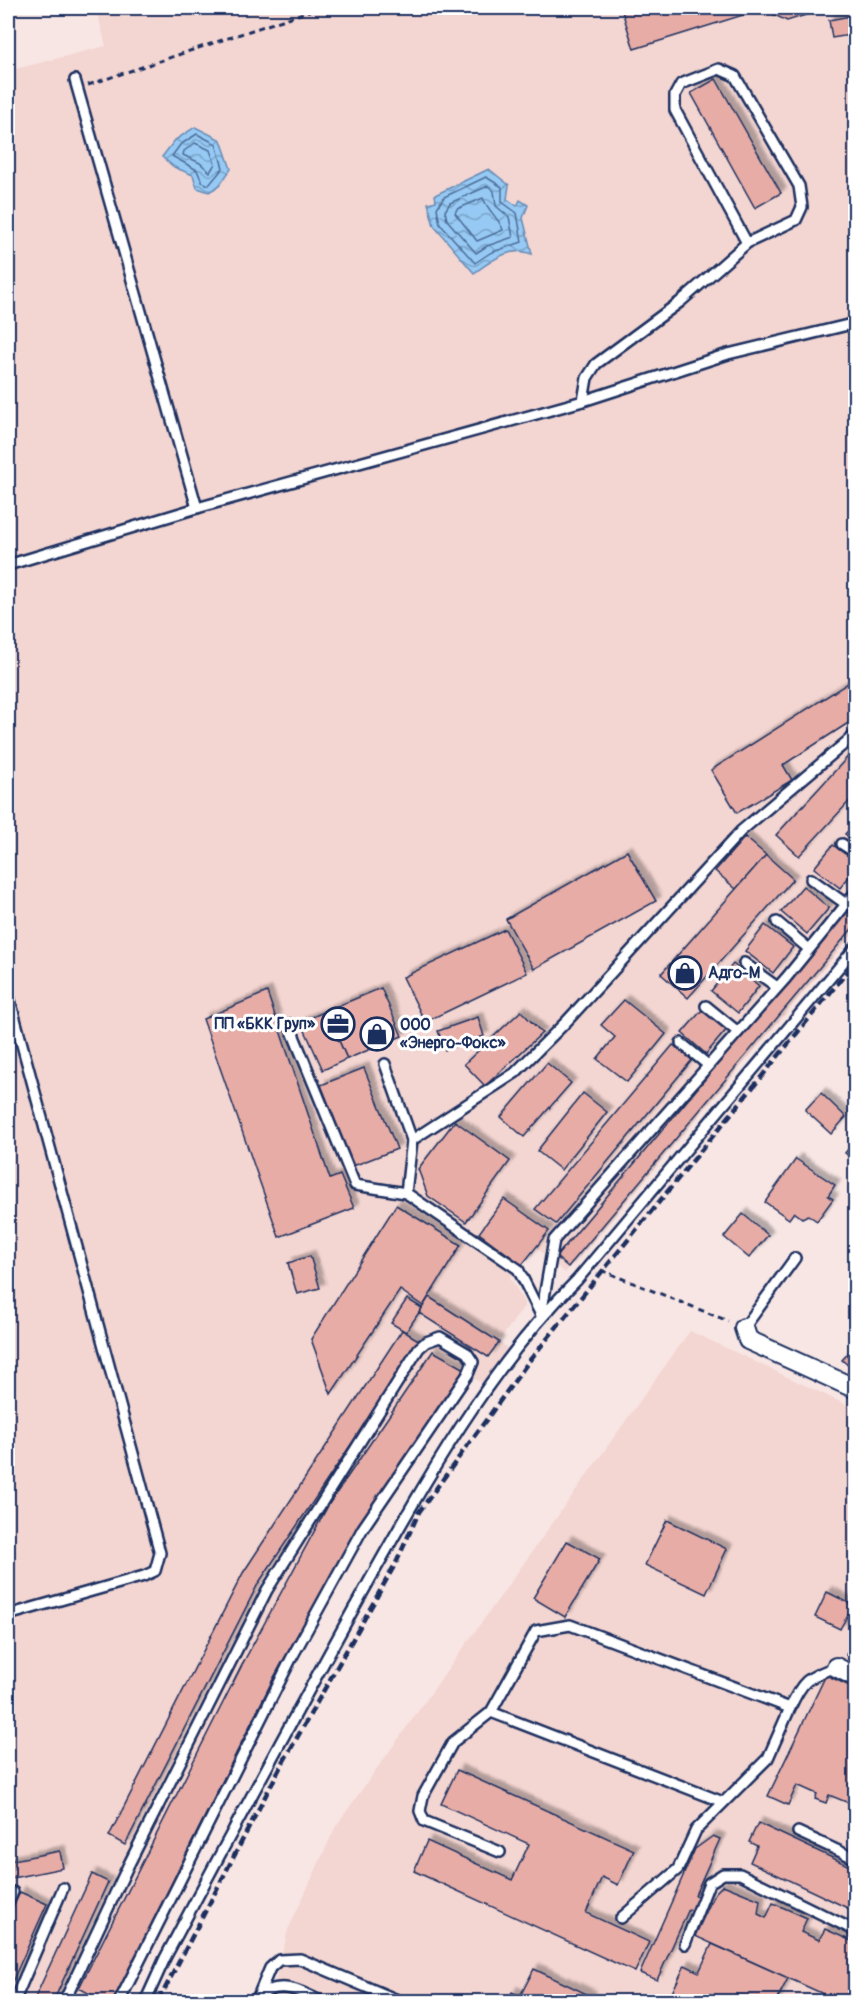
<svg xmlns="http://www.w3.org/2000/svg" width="863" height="2009" viewBox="0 0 863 2009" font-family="Pangolin,sans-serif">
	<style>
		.built { fill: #f3d5d1 }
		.water { fill: url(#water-waves); stroke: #658bb7; stroke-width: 1.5 }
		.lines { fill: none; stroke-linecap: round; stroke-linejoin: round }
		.shore { stroke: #4c6d9a; stroke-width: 1.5 }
		.building { fill: #e7aca6; stroke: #1b2f5e; stroke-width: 1.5; filter: url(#shadow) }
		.lane-casing { stroke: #1b2f5e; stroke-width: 14 }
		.street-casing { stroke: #1b2f5e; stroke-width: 22 }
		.path { stroke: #1b2f5e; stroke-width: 3; stroke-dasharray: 6 4.5; stroke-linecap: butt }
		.lane { stroke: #fff; stroke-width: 9 }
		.street { stroke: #fff; stroke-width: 18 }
		.rail { stroke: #1b2f5e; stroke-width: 4.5; stroke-dasharray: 9 4.5; stroke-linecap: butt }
		.labels { text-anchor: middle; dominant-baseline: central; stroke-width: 6; stroke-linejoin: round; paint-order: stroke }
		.poi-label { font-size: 16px; font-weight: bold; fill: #1b2f5e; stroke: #fff; text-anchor: start }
	</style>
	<defs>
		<pattern id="water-waves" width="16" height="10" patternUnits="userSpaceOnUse" patternTransform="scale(1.5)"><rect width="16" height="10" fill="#96c9f3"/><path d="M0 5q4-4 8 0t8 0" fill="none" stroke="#7aa4c8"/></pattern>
		<filter id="shadow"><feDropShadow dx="5" dy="-5" stdDeviation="1.5" flood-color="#0004"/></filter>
	</defs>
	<rect width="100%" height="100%" fill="#f8e6e4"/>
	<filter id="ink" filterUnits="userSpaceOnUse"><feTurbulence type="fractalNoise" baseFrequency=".0167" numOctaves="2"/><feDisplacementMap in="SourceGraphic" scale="12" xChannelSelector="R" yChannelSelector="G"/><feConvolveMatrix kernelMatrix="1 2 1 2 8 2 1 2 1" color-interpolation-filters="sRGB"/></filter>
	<g filter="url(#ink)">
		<g class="built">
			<path d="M96,8H855V932L565,1273L536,1247L510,1277L525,1305L499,1341L508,1349L482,1383L468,1375L363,1528L119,2001L8,2002V71L106,46Z"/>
			<path d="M690,1331L855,1409V2001L270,2002L288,1930L336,1826Z"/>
		</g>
		<g class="water">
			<path d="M195,127L221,140L231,169L219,186L209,192L197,188L193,175L174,167L162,157L175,140Z"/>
			<path d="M489,169L509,185L507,199L517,206L520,200L528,205L523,218L532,254C511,245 491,261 474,273L434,226L428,203L436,201L435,195Z"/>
		</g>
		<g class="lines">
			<g class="shore">
				<path d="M197,134L216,144L223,168L209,185L202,182L197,170L172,156L180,145Z"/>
				<path d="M195,143L210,150L215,164L210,172L200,163L183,155L184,151Z"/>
				<path d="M486,177L502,187V202L517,213L522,242L490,253L475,263L440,224L437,208L444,197Z"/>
				<path d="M488,186L494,191L496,206L509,217L513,237L487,246L476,253L447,220L445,211L450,203Z"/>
				<path d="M483,198C488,211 501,221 503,230L477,241L455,213L457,209Z"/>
			</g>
		</g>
		<g class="building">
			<path d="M633,8H810L812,13L787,21L762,9L634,49L622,11Z"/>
			<path d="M856,15V34L832,38L829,20Z"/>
			<path d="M716,79L781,193L755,208L691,93Z"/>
			<path d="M856,678V718L783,765L792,780L737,813L711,770Z"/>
			<path d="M856,748V794L799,856L776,835Z"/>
			<path d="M856,823V843L845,834Z"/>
			<path d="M745,837L766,855L736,889L715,871Z"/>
			<path d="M833,845L856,862V868L840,888L814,868Z"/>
			<path d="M627,851L656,901L534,969L506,919Z"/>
			<path d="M766,855L793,879L688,998L661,974Z"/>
			<path d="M803,886L829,908L807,934L781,912Z"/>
			<path d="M856,899V924L568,1267L556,1257Z"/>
			<path d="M765,925L793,947L773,973L745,951Z"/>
			<path d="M505,929L527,973L425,1022L403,977Z"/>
			<path d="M733,964L759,986L738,1013L711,991Z"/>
			<path d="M381,988L402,1036L347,1059L326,1011Z"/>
			<path d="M267,992L330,1179L340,1175L354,1208L279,1237L203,1019Z"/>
			<path d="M624,1000L666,1034L627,1082L597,1059L615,1037L601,1025Z"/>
			<path d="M703,1009L727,1029L706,1054L682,1033Z"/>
			<path d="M326,1011L347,1059L323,1070L301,1022Z"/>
			<path d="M521,1011L542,1033L485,1086L464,1064Z"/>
			<path d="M478,1017L484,1036L445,1050L438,1031Z"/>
			<path d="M673,1045L692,1060L556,1224L535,1209Z"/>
			<path d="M547,1063L571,1083L524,1137L501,1117Z"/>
			<path d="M364,1068L397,1149L353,1166L321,1085Z"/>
			<path d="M583,1093L607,1112L561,1170L537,1151Z"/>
			<path d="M821,1093L846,1117L831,1134L805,1110Z"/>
			<path d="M455,1121L510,1161L466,1222L428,1196L418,1169Z"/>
			<path d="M856,1140V1162L845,1153Z"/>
			<path d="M796,1159L835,1185L828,1196L833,1199L817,1221L808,1215L802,1218L794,1212L789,1219L765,1202Z"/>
			<path d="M504,1199L549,1231L522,1265L479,1233Z"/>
			<path d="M396,1205L461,1245L423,1306L400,1290L331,1394L311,1339Z"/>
			<path d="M743,1214L768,1235L749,1258L724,1237Z"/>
			<path d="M310,1256L320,1288L297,1294L288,1263Z"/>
			<path d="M429,1297L499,1342L488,1357L419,1313Z"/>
			<path d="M407,1299L422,1308L406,1332L391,1323Z"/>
			<path d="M402,1330L420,1341L258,1584L125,1845L109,1836L243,1573Z"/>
			<path d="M856,1345V1372L842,1360Z"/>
			<path d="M433,1351L465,1369L361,1522L273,1679L113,2002H104L79,1988L244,1661L329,1504Z"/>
			<path d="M667,1520L727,1549L706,1594L645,1565Z"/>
			<path d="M567,1541L600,1559L565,1617L533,1598Z"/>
			<path d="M827,1592L853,1605L840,1629L815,1617Z"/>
			<path d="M853,1639L856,1640V1659L846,1655Z"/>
			<path d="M826,1675L856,1689V1806L829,1795L826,1803L815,1799L817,1794L797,1785L788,1805L768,1796Z"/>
			<path d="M457,1770L634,1850L618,1885L602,1877L586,1913L649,1942L635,1972L414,1871L427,1841L512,1880L529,1844L441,1804Z"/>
			<path d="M758,1823L856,1869V1912L750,1862L757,1846L749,1842Z"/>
			<path d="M713,1836L720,1839L695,1895L710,1902L704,1916L689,1909L657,1980L640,1973L695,1849Z"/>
			<path d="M60,1851L63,1868L8,1879V1861Z"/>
			<path d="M92,1874L108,1882L53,2002H33Z"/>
			<path d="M723,1885L760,1900L758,1914L766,1918L773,1903L807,1918L801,1932L819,1940L825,1929L856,1943V2002H841L695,1936L715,1893Z"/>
			<path d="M20,1892L47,1904L8,1991V1919Z"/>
			<path d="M712,1944L788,1978L776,2002H679L670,1997L685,1965L699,1972Z"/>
			<path d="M534,1969L591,1996L588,2002H508L512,1992L520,1996Z"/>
		</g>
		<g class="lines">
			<g class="lane-casing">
				<g id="lane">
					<path d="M75,80L197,508"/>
					<path d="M583,401L587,378L596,364L680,302L747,243L796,220L802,207L799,186L735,76L719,69L681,84L675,95V110L747,243"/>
					<path d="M8,565L197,508L583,401L728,354L856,323"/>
					<path d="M842,844L856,853"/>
					<path d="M811,879L846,904"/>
					<path d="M777,922L809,949"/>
					<path d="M744,963L777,987"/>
					<path d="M8,993L160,1553L155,1571L144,1576L8,1615"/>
					<path d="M706,1006L738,1032"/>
					<path d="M289,1024L355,1185L406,1193"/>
					<path d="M681,1043L708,1065"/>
					<path d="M385,1064L412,1140L406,1193L518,1269L541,1315"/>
					<path d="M412,1140L515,1073L566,1022L741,831L856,734"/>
					<path d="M541,1315L554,1240L786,978L856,892"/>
					<path d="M744,1328L795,1258"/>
					<path d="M491,1712L723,1802"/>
					<path d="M798,1832L856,1859"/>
					<path d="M500,1852L424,1821L420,1811L423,1796L453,1742L491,1712L536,1631L570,1625L790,1708C802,1681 807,1677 836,1667"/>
					<path d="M8,1903L13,1892"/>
					<path d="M621,1918L678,1869L696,1830L768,1758L790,1708"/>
					<path d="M685,1944L709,1883L723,1874H740L856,1931"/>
					<path d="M66,1996L77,2002"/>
					<path d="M258,1997C279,1979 301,1991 322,2002"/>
					<path d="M257,1999L270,1968L279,1960L300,1959L402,2002"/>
					<path d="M14,2002L63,1888"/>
					<path d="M64,2002L128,1866L267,1590L419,1348L426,1342L440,1337L467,1353L473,1362L468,1374L363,1528L291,1659L119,2002"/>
					<path d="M145,2002L165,1958C227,1841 290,1724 354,1608C418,1494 484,1372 577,1280L856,947"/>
				</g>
			</g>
			<g class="street-casing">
				<g id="street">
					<path d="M744,1328L748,1340L856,1389"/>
					<path d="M836,1667L856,1677"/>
				</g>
			</g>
			<g class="path">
				<path d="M88,85L318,8"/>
				<path d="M601,1270L728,1321"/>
			</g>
			<use href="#lane" class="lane"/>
			<use href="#street" class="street"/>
			<path class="rail" d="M158,2002L281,1766L397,1561L419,1512L529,1361L856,961"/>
		</g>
	</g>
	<defs>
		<g id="shop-ring" transform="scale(1.725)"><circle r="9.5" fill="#fff" stroke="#1b2f5e" stroke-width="1.5"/><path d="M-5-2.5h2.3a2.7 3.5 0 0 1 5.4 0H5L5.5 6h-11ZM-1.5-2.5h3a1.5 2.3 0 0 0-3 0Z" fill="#1b2f5e"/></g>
		<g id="office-ring" transform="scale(1.725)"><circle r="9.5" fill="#fff" stroke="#1b2f5e" stroke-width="1.5"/><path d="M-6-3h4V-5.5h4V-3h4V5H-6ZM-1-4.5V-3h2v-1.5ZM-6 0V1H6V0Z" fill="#1b2f5e"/></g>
	</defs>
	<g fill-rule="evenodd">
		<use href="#shop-ring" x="685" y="973"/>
		<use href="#office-ring" x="338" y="1024"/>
		<use href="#shop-ring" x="377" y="1034"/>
	</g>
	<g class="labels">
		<g class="poi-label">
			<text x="708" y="973">Адго-М</text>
			<text x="315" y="1024" text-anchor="end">ПП «БКК Груп»</text>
			<text x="400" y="1025">ООО<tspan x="400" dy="18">«Энерго-Фокс»</tspan></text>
		</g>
	</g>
	<rect width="863" height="2009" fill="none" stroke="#fff" stroke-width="30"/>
	<rect x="15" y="15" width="833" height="1979" fill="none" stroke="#1b2f5e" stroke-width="2" filter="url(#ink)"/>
</svg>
